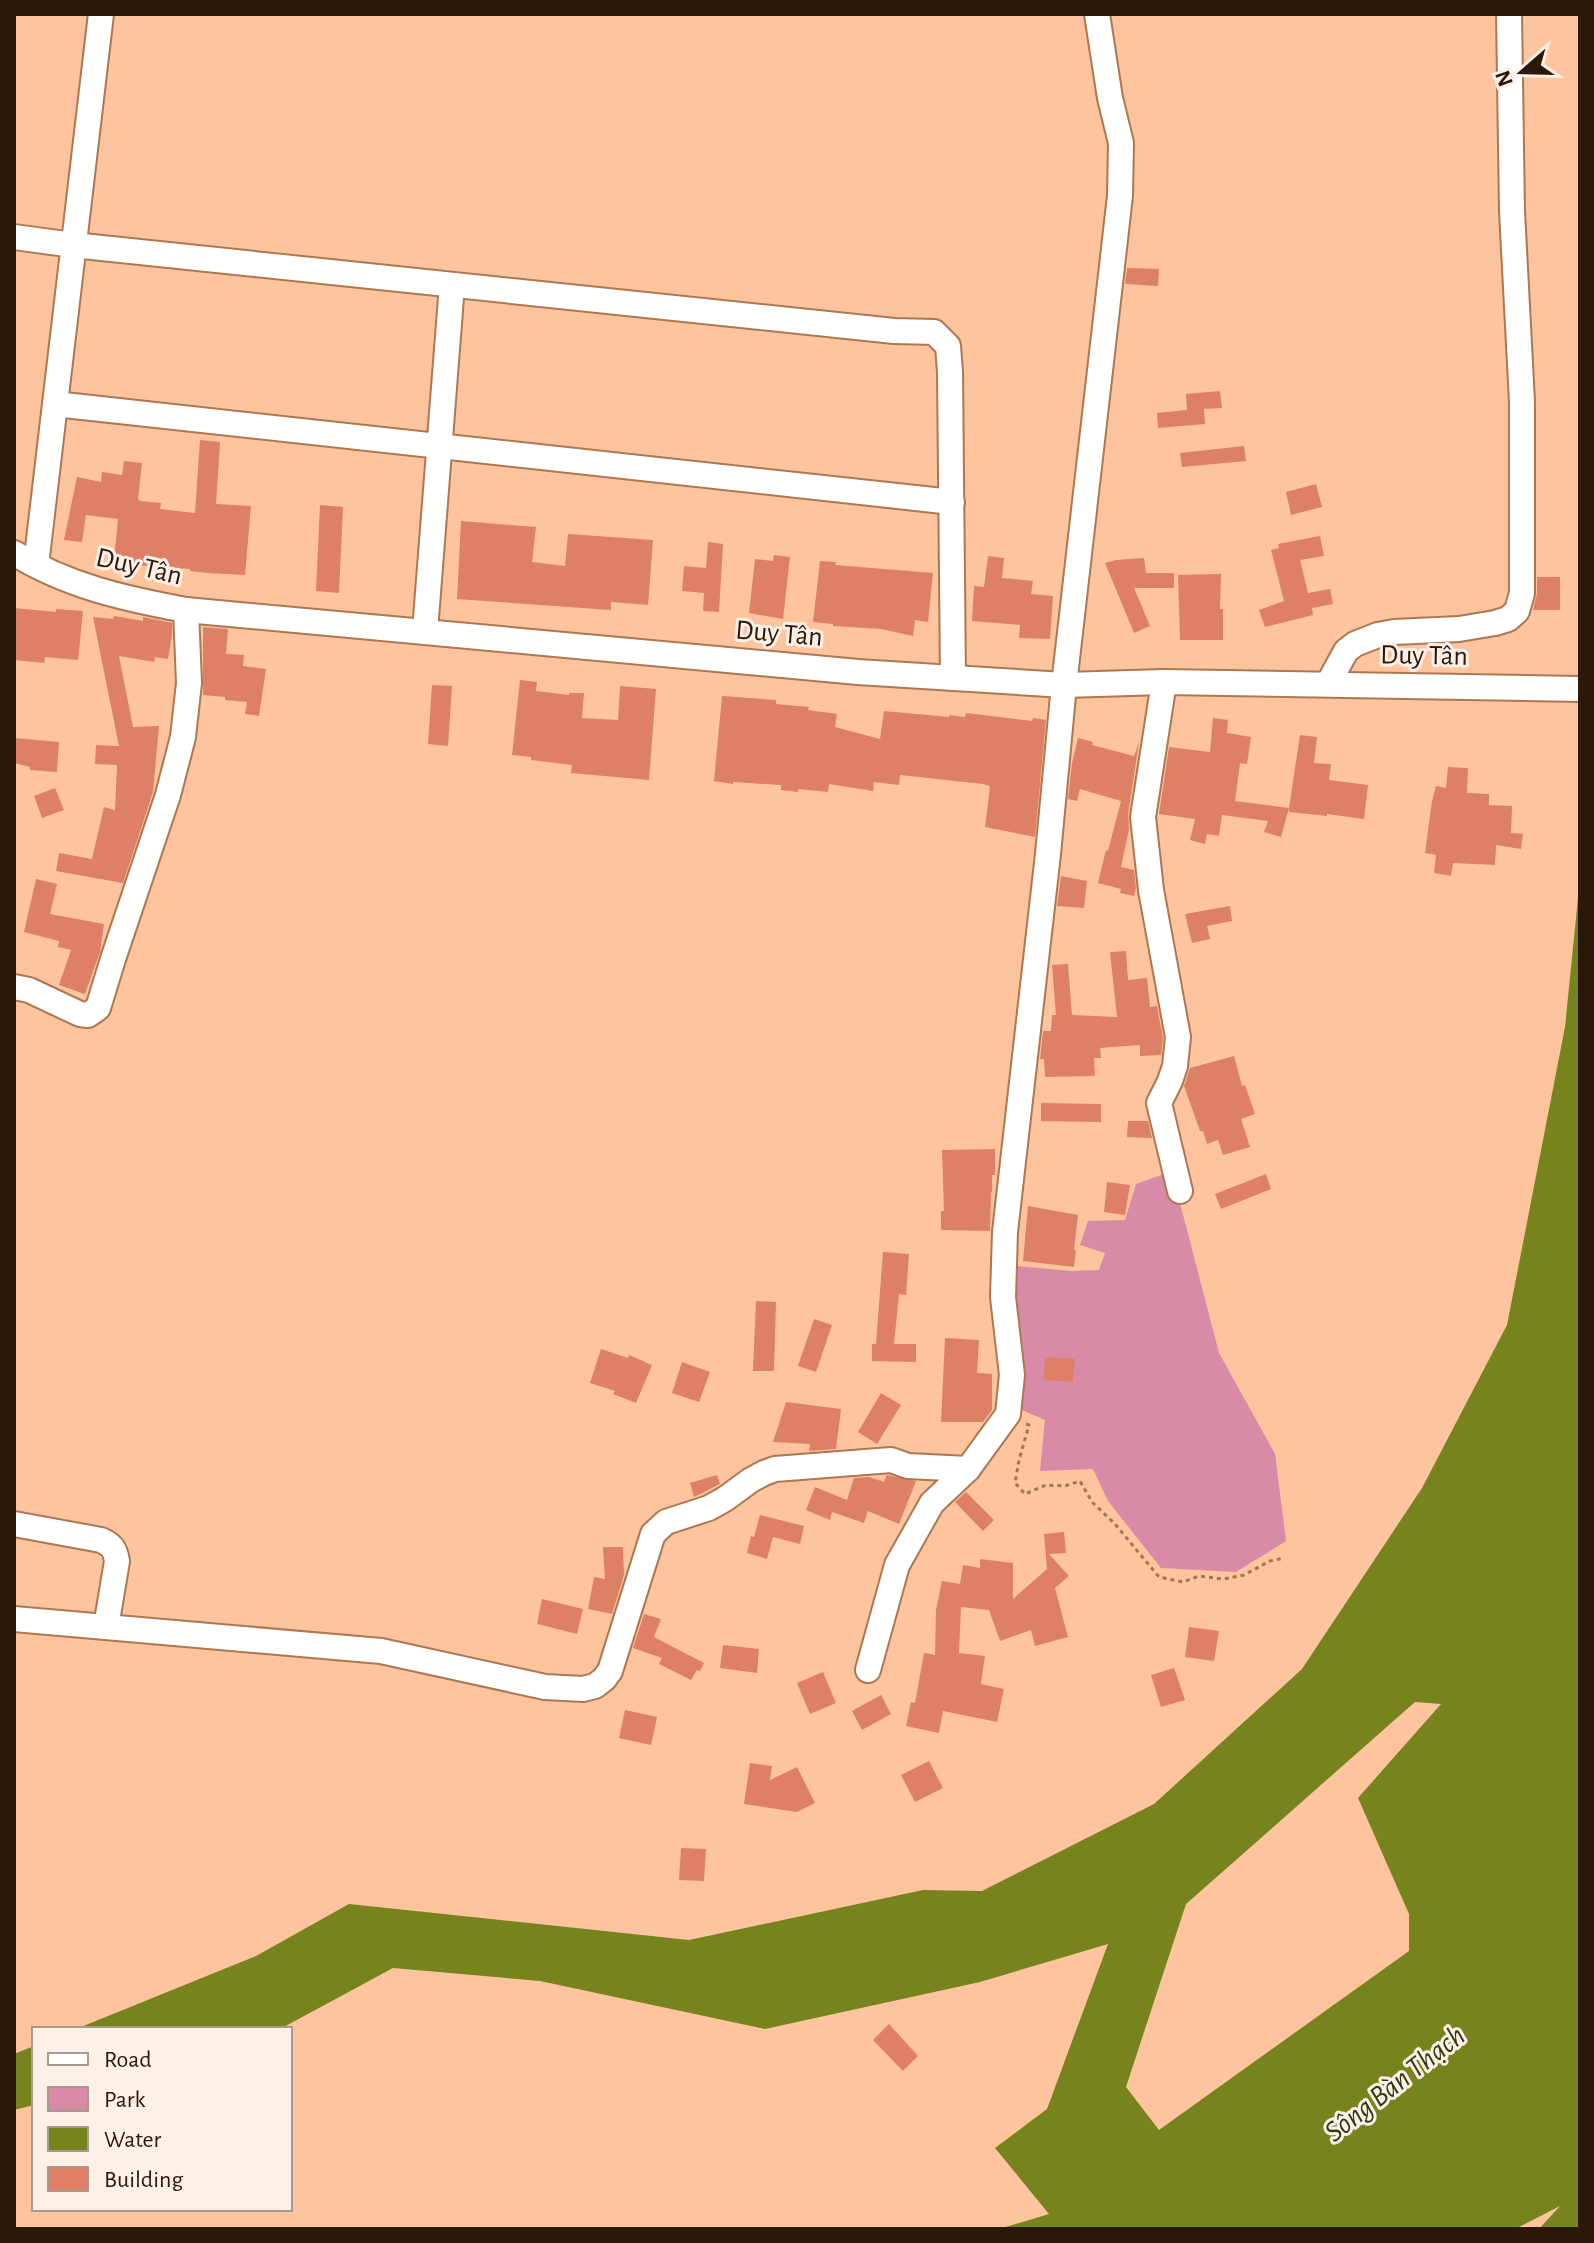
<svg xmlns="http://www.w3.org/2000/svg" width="1594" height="2243" viewBox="0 0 1594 2243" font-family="'Alegreya Sans',sans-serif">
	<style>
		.green { fill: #d88aa6 }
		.water { fill: #77831d; fill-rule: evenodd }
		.building { fill: #dd8065 }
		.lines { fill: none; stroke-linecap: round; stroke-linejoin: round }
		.minor-casing { stroke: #ab7852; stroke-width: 28 }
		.path { stroke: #9f765a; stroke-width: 3; stroke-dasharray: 4 4; stroke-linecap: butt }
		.minor { stroke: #fff; stroke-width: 24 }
		.labels { text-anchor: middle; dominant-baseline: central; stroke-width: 6; stroke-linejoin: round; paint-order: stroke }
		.street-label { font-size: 28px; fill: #2c1808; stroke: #fcf0e8 }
		.water-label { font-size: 30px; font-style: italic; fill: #333911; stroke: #fcf0e8 }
	</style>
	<rect width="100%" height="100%" fill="#fdc49d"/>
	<path class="green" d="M1167,1173L1181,1207L1219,1353L1275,1454L1286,1541L1236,1572L1161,1568L1108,1501L1093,1469L1040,1471L1045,1420L1015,1407L1005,1265L1072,1271L1099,1270L1105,1253L1080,1245L1088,1221L1125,1220L1136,1184Z"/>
	<g class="water">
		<path d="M1580,878V2229H1539L1560,2206L1515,2229H999L1049,2214L995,2148L1047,2109L1108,1944L980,1982L765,2029L540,1981L393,1968L280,2029H76L256,1956L349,1904L689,1940L923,1890L982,1891L1154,1804L1302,1669L1422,1488L1507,1325L1565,1027ZM1415,1702L1441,1704L1358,1798L1409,1914V1951L1159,2130L1126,2087L1186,1904Z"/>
		<path d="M34,2046V2105L14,2110V2054Z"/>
	</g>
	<g class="building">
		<path d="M1127,268L1159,269L1158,286L1125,284Z"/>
		<path d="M1220,391L1222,408L1204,409L1205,424L1158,428L1157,413L1187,410L1186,394Z"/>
		<path d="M200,440L220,442L216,504L251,506L245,575L207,573L190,571V569L135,565V562L114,560L118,519L86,515L82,542L64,540L77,477L101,482L102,472L122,475L124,461L142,463L138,499L140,501L161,503L160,509L195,513Z"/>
		<path d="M1244,446L1246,461L1182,467L1180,453Z"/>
		<path d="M1316,484L1322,507L1291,515L1286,492Z"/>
		<path d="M320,505L343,507L339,593L316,591Z"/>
		<path d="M461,521L536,527L532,562L565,566L568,534L653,540L648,605L611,602V610L457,599Z"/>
		<path d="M1320,536L1324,556L1300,560L1308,593L1330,589L1333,604L1312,608L1313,615L1265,627L1259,610L1284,601L1271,550L1279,548L1278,544Z"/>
		<path d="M708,542L723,544L719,612L703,611L704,593L682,591L684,566L706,568Z"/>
		<path d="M774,555L790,557L783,619L749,613L755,559L773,561Z"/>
		<path d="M988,556L1004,558L1002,578L1033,581L1031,594L1053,596L1050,639L1019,638L1020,625L972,621L974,586L984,587Z"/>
		<path d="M1144,558L1146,573H1174V588H1134L1150,626L1134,633L1105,563L1116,560Z"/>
		<path d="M820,561L836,562L835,565L933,573L928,622L915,620L913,636L881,629L833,626V624L813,622Z"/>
		<path d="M1221,574L1220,609H1223V640H1180L1178,575Z"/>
		<path d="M1537,577H1560V610H1533L1537,593Z"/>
		<path d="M14,608L56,612V609L83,611L78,660L45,657L44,663L14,660Z"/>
		<path d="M114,616L143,621V617L172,623V635L168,659L155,657L154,662L119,656L133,727L159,726L153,792L123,883L56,871L59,853L92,859L104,807L115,810L117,765L95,764L96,745L119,746L93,617L113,619Z"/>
		<path d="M203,627L228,629L226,654L244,655L243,666L266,669L259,716L245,714L247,702L225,700V697L203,695Z"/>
		<path d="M520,680L537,682L536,691L569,695V693H584L582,718L618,720L620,686L656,689L649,780L571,773L572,765L531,760V757L512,755Z"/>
		<path d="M432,685L452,686L448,746L428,744Z"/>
		<path d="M722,696L776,700V704L809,707L808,710L837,714L835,727L880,739L884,711L949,717V715L965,717L966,713L1032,721L1033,718L1046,720L1035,837L985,827L990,786L983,784L900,775L899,785L874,782L873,791L829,784L828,792L798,789V792L781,790V785L733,782V784L714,781Z"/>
		<path d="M1213,718L1228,720L1227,733L1251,737L1247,764L1240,763L1235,801L1289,808L1300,735L1317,737L1314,763L1331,764L1329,780L1368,785L1364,819L1327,814V816L1289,812V808L1281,837L1264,832L1268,821L1222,815L1219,836L1207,834L1205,844L1190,840L1195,819L1159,814L1169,747L1210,752Z"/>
		<path d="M14,738L59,742L57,772L30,770V767L14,763Z"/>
		<path d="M1078,738L1093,742L1092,745L1134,756L1139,742L1128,815L1129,829L1121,867L1134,870L1136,888L1134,896L1120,893L1121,889L1098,883L1106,850L1108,851L1121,801L1080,789L1077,801L1068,799L1072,763Z"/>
		<path d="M1448,767L1468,768L1467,793L1489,794V805L1512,806L1511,833L1523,834L1521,849L1496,845L1495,865L1453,863L1451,876L1434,873L1436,855L1425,853L1432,801L1436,786L1446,788Z"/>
		<path d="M55,788L64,810L42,818L34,796Z"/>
		<path d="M1061,876L1087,881L1084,908L1057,906Z"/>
		<path d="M36,879L57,884L50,914L104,924L100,952L85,994L59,985L71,950L58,947L59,941L24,932Z"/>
		<path d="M1230,906L1232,921L1207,926L1210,939L1192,943L1185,914Z"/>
		<path d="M1126,951L1128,980L1147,978L1150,1007L1157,1006L1163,1038L1161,1055L1140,1056V1045L1100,1048L1101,1058H1094L1095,1076L1045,1077L1044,1059H1040L1043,1031H1051L1052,1015H1056L1052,965L1068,964L1072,1015L1117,1017L1110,952Z"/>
		<path d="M1234,1056L1242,1086L1245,1085L1255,1114L1241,1119L1250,1147L1223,1155L1218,1140L1207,1144L1203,1131H1200L1184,1086L1190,1068Z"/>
		<path d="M1041,1103L1101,1104V1122L1041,1121Z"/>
		<path d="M1128,1121H1148L1152,1138L1127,1137Z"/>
		<path d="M995,1149V1175H992V1192H991L990,1231L941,1230V1211H944L942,1150Z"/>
		<path d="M1266,1174L1271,1189L1221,1209L1215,1194Z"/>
		<path d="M1107,1182L1130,1185L1125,1215L1104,1212Z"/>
		<path d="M1028,1206L1078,1215L1074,1250H1076L1074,1267L1023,1261Z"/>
		<path d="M883,1252L909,1254L906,1295L899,1294L894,1344H916V1362L872,1361V1344H876Z"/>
		<path d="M756,1301L776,1302L774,1371H753Z"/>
		<path d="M814,1319L832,1325L816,1372L798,1366Z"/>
		<path d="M945,1338L979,1340L977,1373L992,1374V1410L983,1422H941Z"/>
		<path d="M601,1349L628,1358L629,1355L652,1365L636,1403L613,1394L615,1391L590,1383Z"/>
		<path d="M1045,1357L1075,1359L1073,1382L1044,1380Z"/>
		<path d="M682,1362L710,1372L699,1402L672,1393Z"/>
		<path d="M881,1393L901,1405L877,1444L858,1432Z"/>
		<path d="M786,1402L841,1409L836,1449L809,1451L810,1444L773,1442Z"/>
		<path d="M717,1475L720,1484L694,1497L690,1483Z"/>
		<path d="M887,1475L916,1481L899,1524L868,1511L864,1523L832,1512L830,1520L806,1510L815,1487L847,1500L854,1478L869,1477L884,1482Z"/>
		<path d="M966,1492L994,1520L983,1531L955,1502Z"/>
		<path d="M760,1515L804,1526L800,1544L773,1537L767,1559L747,1553L751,1536L754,1537Z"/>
		<path d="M1064,1532L1066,1553L1049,1554L1069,1576L1055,1588L1068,1637L1035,1646L1031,1630L1000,1641L989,1610L961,1607L959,1653L985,1656L981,1684L1004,1689L997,1722L943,1711L939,1733L906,1726L911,1702L915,1703L924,1653L935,1655L936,1610L942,1581L960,1584L963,1565L980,1568V1559L1013,1563V1599L1047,1569L1044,1534Z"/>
		<path d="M603,1547H623L624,1575L612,1614L588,1609L594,1577L605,1579Z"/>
		<path d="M542,1599L583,1609L577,1634L537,1624Z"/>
		<path d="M644,1614L661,1619L654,1637L704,1663L700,1671L697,1670L691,1680L659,1664L662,1658L633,1648Z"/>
		<path d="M1189,1627L1219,1631L1214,1661L1185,1657Z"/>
		<path d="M723,1645L759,1649L757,1673L720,1668Z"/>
		<path d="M1174,1668L1185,1700L1161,1707L1151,1675Z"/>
		<path d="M823,1672L836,1703L810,1714L797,1683Z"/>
		<path d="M881,1695L891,1714L862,1730L852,1711Z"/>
		<path d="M625,1710L657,1717L651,1745L619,1738Z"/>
		<path d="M929,1761L943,1788L915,1802L901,1775Z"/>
		<path d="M750,1763L772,1766L770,1780L797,1767L815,1803L797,1812L744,1804Z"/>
		<path d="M681,1848L706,1849L704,1881L679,1880Z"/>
		<path d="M889,2024L918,2056L903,2071L873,2040Z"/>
	</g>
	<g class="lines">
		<g class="minor-casing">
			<g id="minor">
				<path d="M14,237L73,245L894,331L934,332L948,346L950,372L953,678"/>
				<path d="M55,404L952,502"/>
				<path d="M14,553C67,586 126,599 186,610L858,672L1064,685L1164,682L1580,689"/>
				<path d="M36,565L101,14"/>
				<path d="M425,631L452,285"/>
				<path d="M1164,682L1143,817L1151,890L1178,1037L1175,1066L1170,1081L1159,1103L1180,1191"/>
				<path d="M1328,684L1346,651L1355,644L1378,635L1394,632L1459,629L1495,623L1508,619L1517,611L1522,593V402L1512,211L1509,14"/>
				<path d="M14,987L29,990L80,1014L88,1015L98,1008L113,959L168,795L183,737L189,683L186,610"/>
				<path d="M14,1524L101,1540C112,1545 115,1549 117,1561L106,1627"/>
				<path d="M14,1619L381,1651L545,1687L583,1689L595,1686L604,1679L610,1671L653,1534L666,1522L709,1508L725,1499L751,1480L764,1473L775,1469L891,1460L908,1466L968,1469"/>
				<path d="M868,1670L897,1565L932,1503L968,1469L1008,1414L1012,1375L1003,1297L1005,1232L1048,854L1064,685L1120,196L1121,143L1110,98L1097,14"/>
			</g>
		</g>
		<path class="path" d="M1026,1424L1029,1425L1019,1460L1015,1483L1025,1494L1046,1485L1065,1486L1080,1481L1092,1502L1115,1524L1159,1577L1183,1582L1199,1576L1223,1579L1244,1575L1270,1561L1284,1558"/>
		<use href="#minor" class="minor"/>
	</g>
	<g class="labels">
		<g class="street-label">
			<text transform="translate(139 567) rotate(13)">Duy Tân</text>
			<text transform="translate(779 634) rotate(5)">Duy Tân</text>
			<text transform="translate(1424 656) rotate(1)">Duy Tân</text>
		</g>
		<g class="water-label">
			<text transform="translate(1395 2084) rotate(-38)">Sông Bàn Thạch</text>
		</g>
	</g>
	<rect width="1594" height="2243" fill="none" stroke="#2c1808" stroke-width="32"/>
	<rect x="32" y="2027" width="260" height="184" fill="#fcf0e8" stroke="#a99a8e" stroke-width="2"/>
	<rect x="48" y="2053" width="40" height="12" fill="#ffffff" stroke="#a99a8e" stroke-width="2"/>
	<text x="104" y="2067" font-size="24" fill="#2c1808">Road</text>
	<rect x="48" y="2087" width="40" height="24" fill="#d88aa6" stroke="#a99a8e" stroke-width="2"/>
	<text x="104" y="2107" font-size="24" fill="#2c1808">Park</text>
	<rect x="48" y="2127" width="40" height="24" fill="#77831d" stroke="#a99a8e" stroke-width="2"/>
	<text x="104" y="2147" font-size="24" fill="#2c1808">Water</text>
	<rect x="48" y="2167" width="40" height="24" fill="#dd8065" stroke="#a99a8e" stroke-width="2"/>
	<text x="104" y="2187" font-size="24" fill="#2c1808">Building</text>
	<g transform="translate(1522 72) rotate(250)" stroke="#fcf0e8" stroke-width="6" paint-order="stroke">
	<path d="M0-6L14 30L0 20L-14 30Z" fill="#2c1808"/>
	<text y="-12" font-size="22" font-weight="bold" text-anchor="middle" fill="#2c1808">N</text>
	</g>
</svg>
